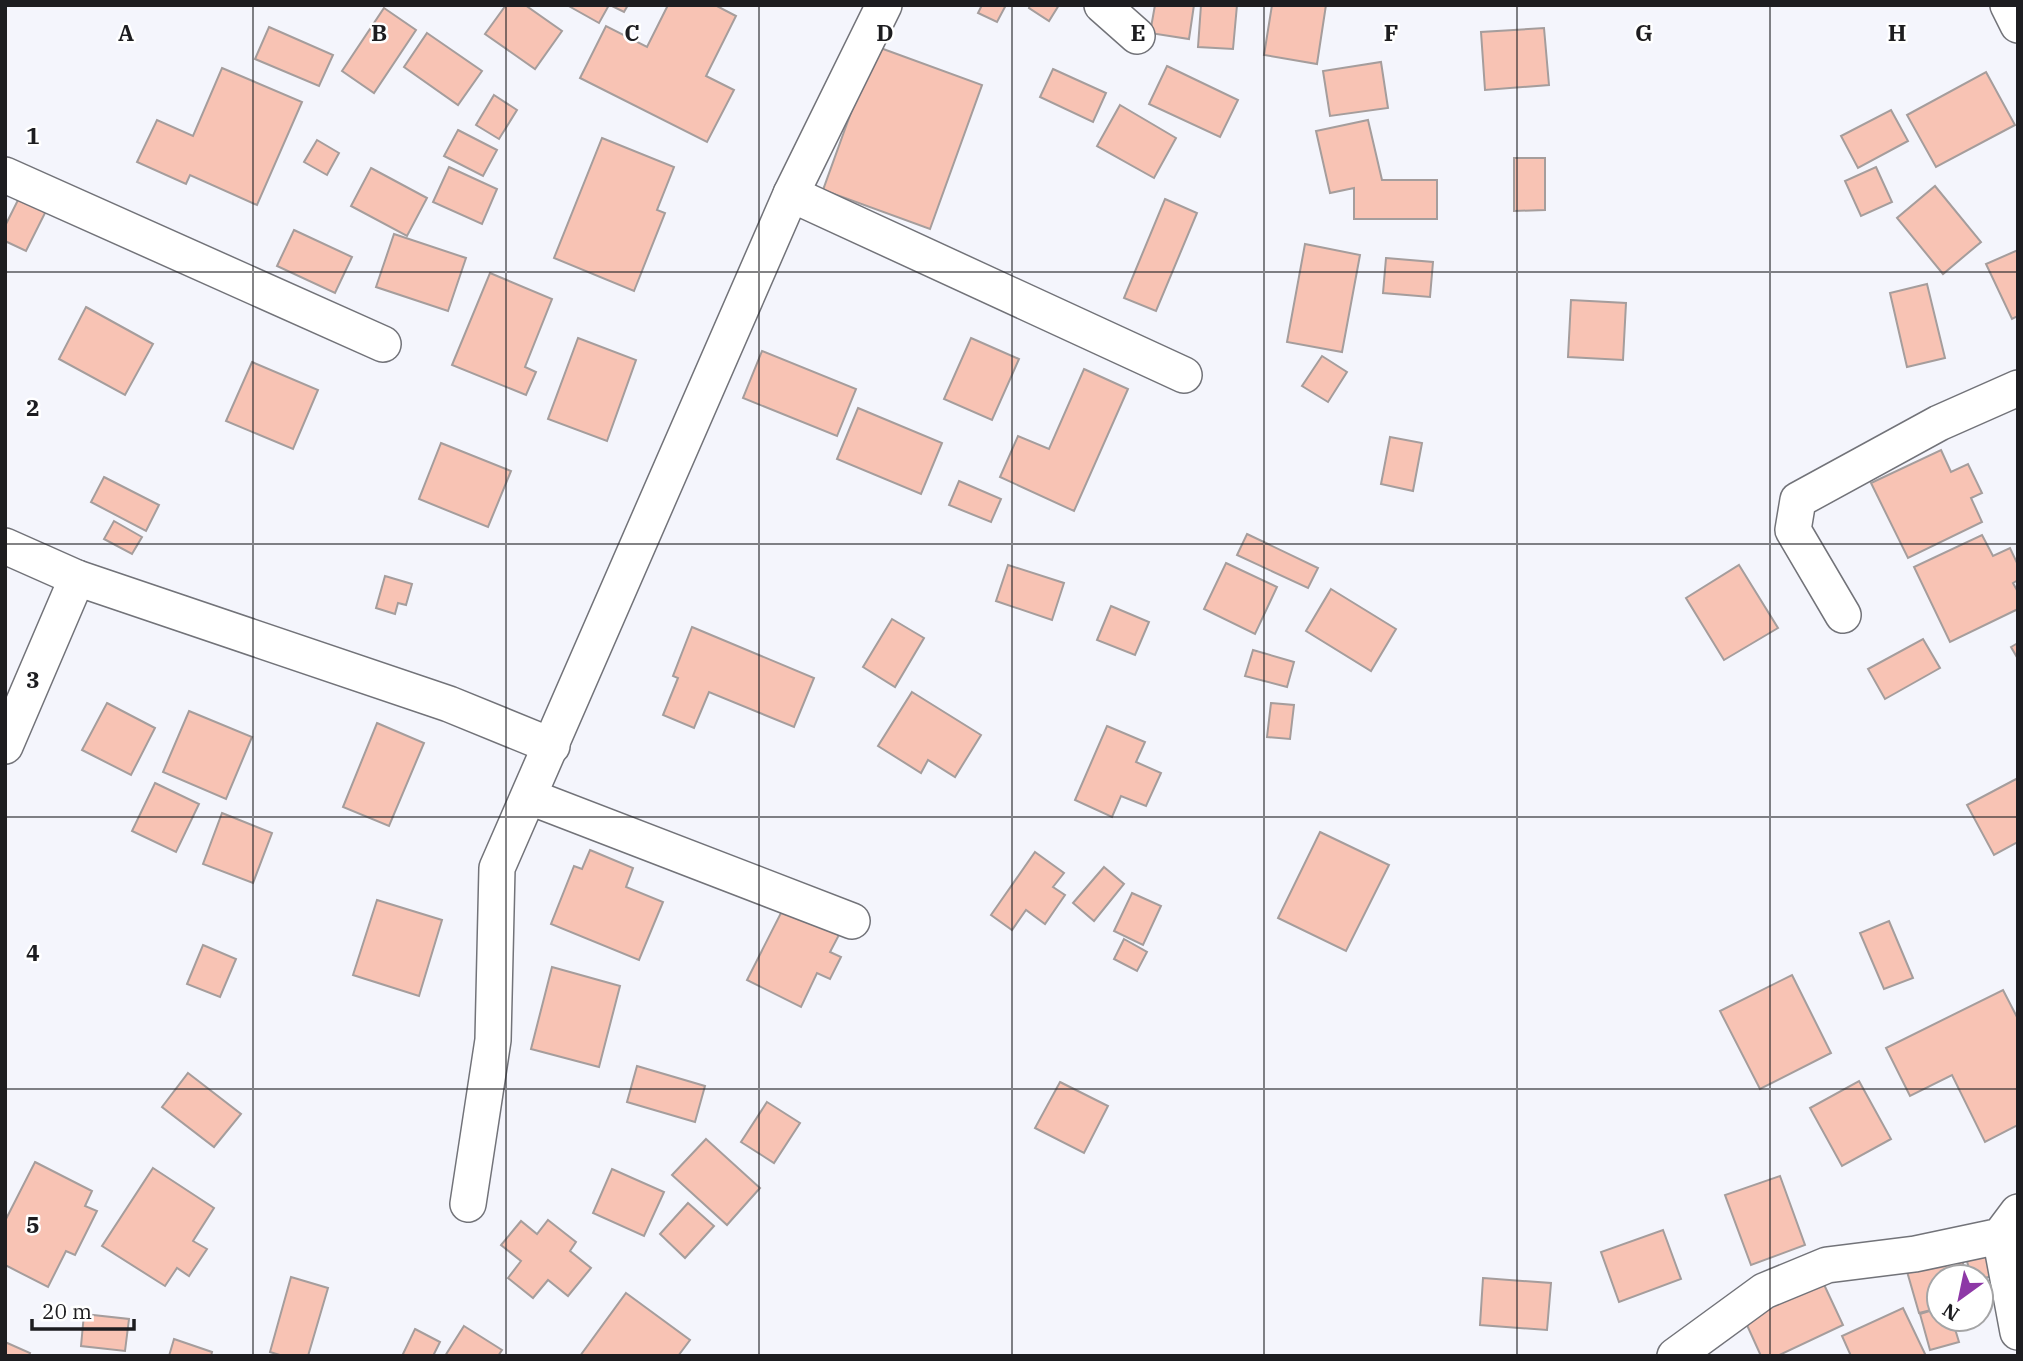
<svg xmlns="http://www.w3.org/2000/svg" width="2023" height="1361" viewBox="0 0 2023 1361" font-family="'IBM Plex Serif',serif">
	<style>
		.building { fill: #f8c3b4; stroke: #a59d9c; stroke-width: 2 }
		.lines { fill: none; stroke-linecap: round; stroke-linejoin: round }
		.minor-casing { stroke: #727379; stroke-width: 38 }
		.minor { stroke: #fff; stroke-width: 35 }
		.grid { fill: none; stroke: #1d1d20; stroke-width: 2; stroke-opacity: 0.55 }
		.grid-label { font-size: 23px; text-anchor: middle; font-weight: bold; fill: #1d1d20; stroke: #fff; stroke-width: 5; stroke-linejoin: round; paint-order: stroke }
	</style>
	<rect width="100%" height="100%" fill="#f4f5fc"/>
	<g class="building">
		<path d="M506,5H525L562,31L535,69L485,34Z"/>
		<path d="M567,5H609L599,23Z"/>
		<path d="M610,5H628L624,12Z"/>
		<path d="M668,5H715L736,16L706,76L734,90L707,142L580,78L606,26L647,47Z"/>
		<path d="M982,5H1006L997,22L978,13Z"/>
		<path d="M1030,5H1059L1049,21L1029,8Z"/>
		<path d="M1155,5H1194L1189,39L1150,33Z"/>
		<path d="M1201,5H1237L1233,49L1198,47Z"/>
		<path d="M1272,5H1326L1317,64L1264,55Z"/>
		<path d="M384,8L416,30L374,93L342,71Z"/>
		<path d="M269,27L333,55L319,86L255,59Z"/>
		<path d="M1544,28L1549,85L1485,90L1481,32Z"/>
		<path d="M427,33L482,71L458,105L404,67Z"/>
		<path d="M875,46L982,85L930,229L823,190Z"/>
		<path d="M1381,62L1388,108L1330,116L1323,71Z"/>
		<path d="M1167,66L1238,100L1220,137L1149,104Z"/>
		<path d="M222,68L302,102L257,205L190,175L186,184L137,162L157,120L193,136Z"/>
		<path d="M1053,69L1106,93L1093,122L1040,97Z"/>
		<path d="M1986,72L2015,125L1936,167L1907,115Z"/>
		<path d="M494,95L517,110L499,139L476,125Z"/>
		<path d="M1120,105L1176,138L1154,178L1097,146Z"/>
		<path d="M1891,110L1908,141L1858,168L1841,136Z"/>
		<path d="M1368,120L1382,180H1437V219H1354V188L1330,193L1316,131Z"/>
		<path d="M458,130L497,150L483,176L444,156Z"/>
		<path d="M602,138L674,167L657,210L665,213L634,291L554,258Z"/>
		<path d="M317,140L339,153L327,175L304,162Z"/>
		<path d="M1514,158H1545V210L1514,211Z"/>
		<path d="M449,167L497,189L482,224L433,202Z"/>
		<path d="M1876,167L1892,202L1861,216L1845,181Z"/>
		<path d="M371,168L427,198L407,236L351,206Z"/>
		<path d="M1935,186L1981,242L1943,274L1897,218Z"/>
		<path d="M19,198L46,211L26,251L5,241V226Z"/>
		<path d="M1165,199L1197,213L1156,311L1124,298Z"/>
		<path d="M294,230L352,257L335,293L277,266Z"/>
		<path d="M394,234L466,258L448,311L376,287Z"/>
		<path d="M1305,244L1360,255L1342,352L1287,342Z"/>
		<path d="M2018,250V316L2012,319L1986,264Z"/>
		<path d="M1386,258L1433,262L1430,297L1383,293Z"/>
		<path d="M490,273L552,299L525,367L536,372L526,395L452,365Z"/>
		<path d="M1927,284L1945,358L1907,367L1890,293Z"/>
		<path d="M1571,300L1626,303L1623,360L1568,357Z"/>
		<path d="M86,307L153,344L125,395L59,359Z"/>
		<path d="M578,338L636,360L607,441L548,419Z"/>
		<path d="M971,338L1019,359L992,420L944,399Z"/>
		<path d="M762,351L856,389L837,436L743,398Z"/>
		<path d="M1322,356L1347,372L1328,402L1302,386Z"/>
		<path d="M252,362L318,390L293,449L226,421Z"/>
		<path d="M1084,369L1128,389L1074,511L1000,477L1018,436L1049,449Z"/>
		<path d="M858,408L942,443L921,494L837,459Z"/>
		<path d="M1390,437L1422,443L1413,491L1381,484Z"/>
		<path d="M441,443L511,471L488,527L419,499Z"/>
		<path d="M1941,450L1951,472L1968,464L1982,493L1971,498L1982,522L1908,558L1871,483Z"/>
		<path d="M104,477L159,505L146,531L91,502Z"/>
		<path d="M959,481L1001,499L991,522L949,505Z"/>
		<path d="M114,521L142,537L132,554L104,539Z"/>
		<path d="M1247,534L1318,568L1308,588L1237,555Z"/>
		<path d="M1982,535L1993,556L2010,548L2018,565V580L2013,583L2018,592V609L1950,642L1914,567Z"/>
		<path d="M1226,563L1277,587L1255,634L1204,609Z"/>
		<path d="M1008,565L1064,583L1052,620L996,601Z"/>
		<path d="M1739,565L1778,628L1724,660L1686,598Z"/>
		<path d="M385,576L412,584L406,605L398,603L395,614L376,608Z"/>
		<path d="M1331,589L1396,629L1371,671L1306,631Z"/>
		<path d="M1111,606L1149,622L1135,655L1097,640Z"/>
		<path d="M892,619L924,638L895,687L863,667Z"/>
		<path d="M692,627L814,678L794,727L709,692L694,728L663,715L678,678L673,676Z"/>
		<path d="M1923,639L1940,668L1885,699L1868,669Z"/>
		<path d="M2018,643V659L2011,647Z"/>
		<path d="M1253,650L1294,662L1287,687L1245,676Z"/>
		<path d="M912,692L981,735L955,777L928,760L921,773L878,746Z"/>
		<path d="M107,703L155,728L131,775L82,750Z"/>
		<path d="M1271,703L1294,705L1290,739L1267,737Z"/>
		<path d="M189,711L252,737L226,799L163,772Z"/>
		<path d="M377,723L424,743L389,826L343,807Z"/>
		<path d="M1107,726L1145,742L1136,762L1161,773L1146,806L1121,796L1112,817L1075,800Z"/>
		<path d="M2018,778V842L1994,855L1967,805Z"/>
		<path d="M155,783L199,804L176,852L132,831Z"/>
		<path d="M222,813L272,833L253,883L203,864Z"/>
		<path d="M1320,832L1389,865L1346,951L1278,918Z"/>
		<path d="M590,850L633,868L626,887L663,902L639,960L551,924L574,866L582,869Z"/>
		<path d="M1035,852L1064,873L1053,887L1065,895L1045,924L1026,910L1012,930L991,915Z"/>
		<path d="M1104,867L1124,884L1094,921L1073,903Z"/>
		<path d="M1132,893L1161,906L1143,945L1114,931Z"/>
		<path d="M377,900L442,920L419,996L353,975Z"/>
		<path d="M785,905L840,933L830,952L841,957L830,979L817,973L801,1007L747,980Z"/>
		<path d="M1889,921L1913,978L1884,989L1860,933Z"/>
		<path d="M1124,939L1147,952L1137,971L1114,959Z"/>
		<path d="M203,945L236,959L220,997L187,984Z"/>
		<path d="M552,967L620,986L599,1067L531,1049Z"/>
		<path d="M1792,975L1831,1053L1760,1089L1720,1011Z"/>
		<path d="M2003,990L2018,1019V1125L1985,1142L1952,1075L1910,1096L1886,1048Z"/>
		<path d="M637,1066L705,1086L695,1122L627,1102Z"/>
		<path d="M188,1073L241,1114L214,1147L162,1107Z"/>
		<path d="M1859,1081L1891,1139L1842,1166L1810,1108Z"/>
		<path d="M1060,1082L1108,1106L1084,1153L1035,1128Z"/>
		<path d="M767,1102L800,1123L774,1163L741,1142Z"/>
		<path d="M706,1139L760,1188L727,1225L672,1175Z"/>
		<path d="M35,1162L92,1191L85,1206L97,1211L75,1255L66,1251L48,1287L5,1265V1221Z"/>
		<path d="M153,1168L214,1208L193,1241L207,1249L189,1276L177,1268L165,1286L102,1246Z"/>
		<path d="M612,1169L664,1192L644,1236L593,1213Z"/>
		<path d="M1780,1176L1805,1245L1751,1265L1725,1195Z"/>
		<path d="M688,1203L714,1226L685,1258L660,1234Z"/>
		<path d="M548,1220L576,1242L570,1251L591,1268L568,1296L548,1280L533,1298L508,1278L521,1261L501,1245L521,1221L537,1234Z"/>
		<path d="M1663,1230L1681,1279L1619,1302L1601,1252Z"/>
		<path d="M1995,1245L2003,1273L1981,1279V1277H1971L1965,1253Z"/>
		<path d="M1960,1253L1967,1277H1939V1308L1919,1313L1906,1268Z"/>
		<path d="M1820,1276L1843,1325L1777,1356H1761L1741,1312Z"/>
		<path d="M291,1277L328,1288L308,1356H283L270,1352Z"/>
		<path d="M1483,1278L1551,1283L1547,1330L1480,1325Z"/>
		<path d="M626,1293L690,1340L678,1356H580Z"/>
		<path d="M1903,1308L1926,1356H1851L1842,1336Z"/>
		<path d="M1939,1308V1319H1952L1959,1342L1930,1350L1920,1314Z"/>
		<path d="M84,1314L129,1319L125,1351L81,1346Z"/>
		<path d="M464,1326L502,1350L498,1356H445Z"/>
		<path d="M415,1329L440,1342L433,1356H402Z"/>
		<path d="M174,1339L212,1352L211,1356H169Z"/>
		<path d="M5,1342L30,1353L29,1356H5Z"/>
	</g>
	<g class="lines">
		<g class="minor-casing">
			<g id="minor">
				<path d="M1102,5L1137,36"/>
				<path d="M2008,5L2018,25"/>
				<path d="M5,175L383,344"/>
				<path d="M791,194L1184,375"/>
				<path d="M5,546L77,578L449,704L552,746"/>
				<path d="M1843,615L1793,530L1798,500L1939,423L2018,388"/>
				<path d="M5,746L77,578"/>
				<path d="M530,797L852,921"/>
				<path d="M468,1204L493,1040L497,868L791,194L884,5"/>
				<path d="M2000,1236L2018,1332"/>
				<path d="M1675,1356L1764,1291L1827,1265L1915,1254L2000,1236L2018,1212"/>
			</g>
		</g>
		<use href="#minor" class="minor"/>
	</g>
	<path class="grid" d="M253,5V1356M506,5V1356M759,5V1356M1012,5V1356M1264,5V1356M1517,5V1356M1770,5V1356M5,272H2018M5,544H2018M5,817H2018M5,1089H2018"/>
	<g class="grid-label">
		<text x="126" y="41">A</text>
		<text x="379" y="41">B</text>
		<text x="632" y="41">C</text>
		<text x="885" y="41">D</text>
		<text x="1138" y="41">E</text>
		<text x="1391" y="41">F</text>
		<text x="1644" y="41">G</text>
		<text x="1897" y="41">H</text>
		<text x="33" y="144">1</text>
		<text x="33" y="416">2</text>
		<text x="33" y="688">3</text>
		<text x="33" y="961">4</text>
		<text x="33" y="1233">5</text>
	</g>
	<rect width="2023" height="1361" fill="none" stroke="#1d1d20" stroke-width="14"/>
	<g transform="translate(1960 1298) rotate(213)"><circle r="33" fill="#ffffff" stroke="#a5a5a6" stroke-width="2"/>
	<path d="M0-5L12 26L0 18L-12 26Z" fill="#8d38a6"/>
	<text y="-10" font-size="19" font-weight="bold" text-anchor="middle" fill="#1d1d20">N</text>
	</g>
	<path d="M32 1319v10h102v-10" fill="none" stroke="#1d1d20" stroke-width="3.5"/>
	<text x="42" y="1319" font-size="21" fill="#1d1d20" stroke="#ffffff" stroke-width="5" paint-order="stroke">20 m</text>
</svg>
